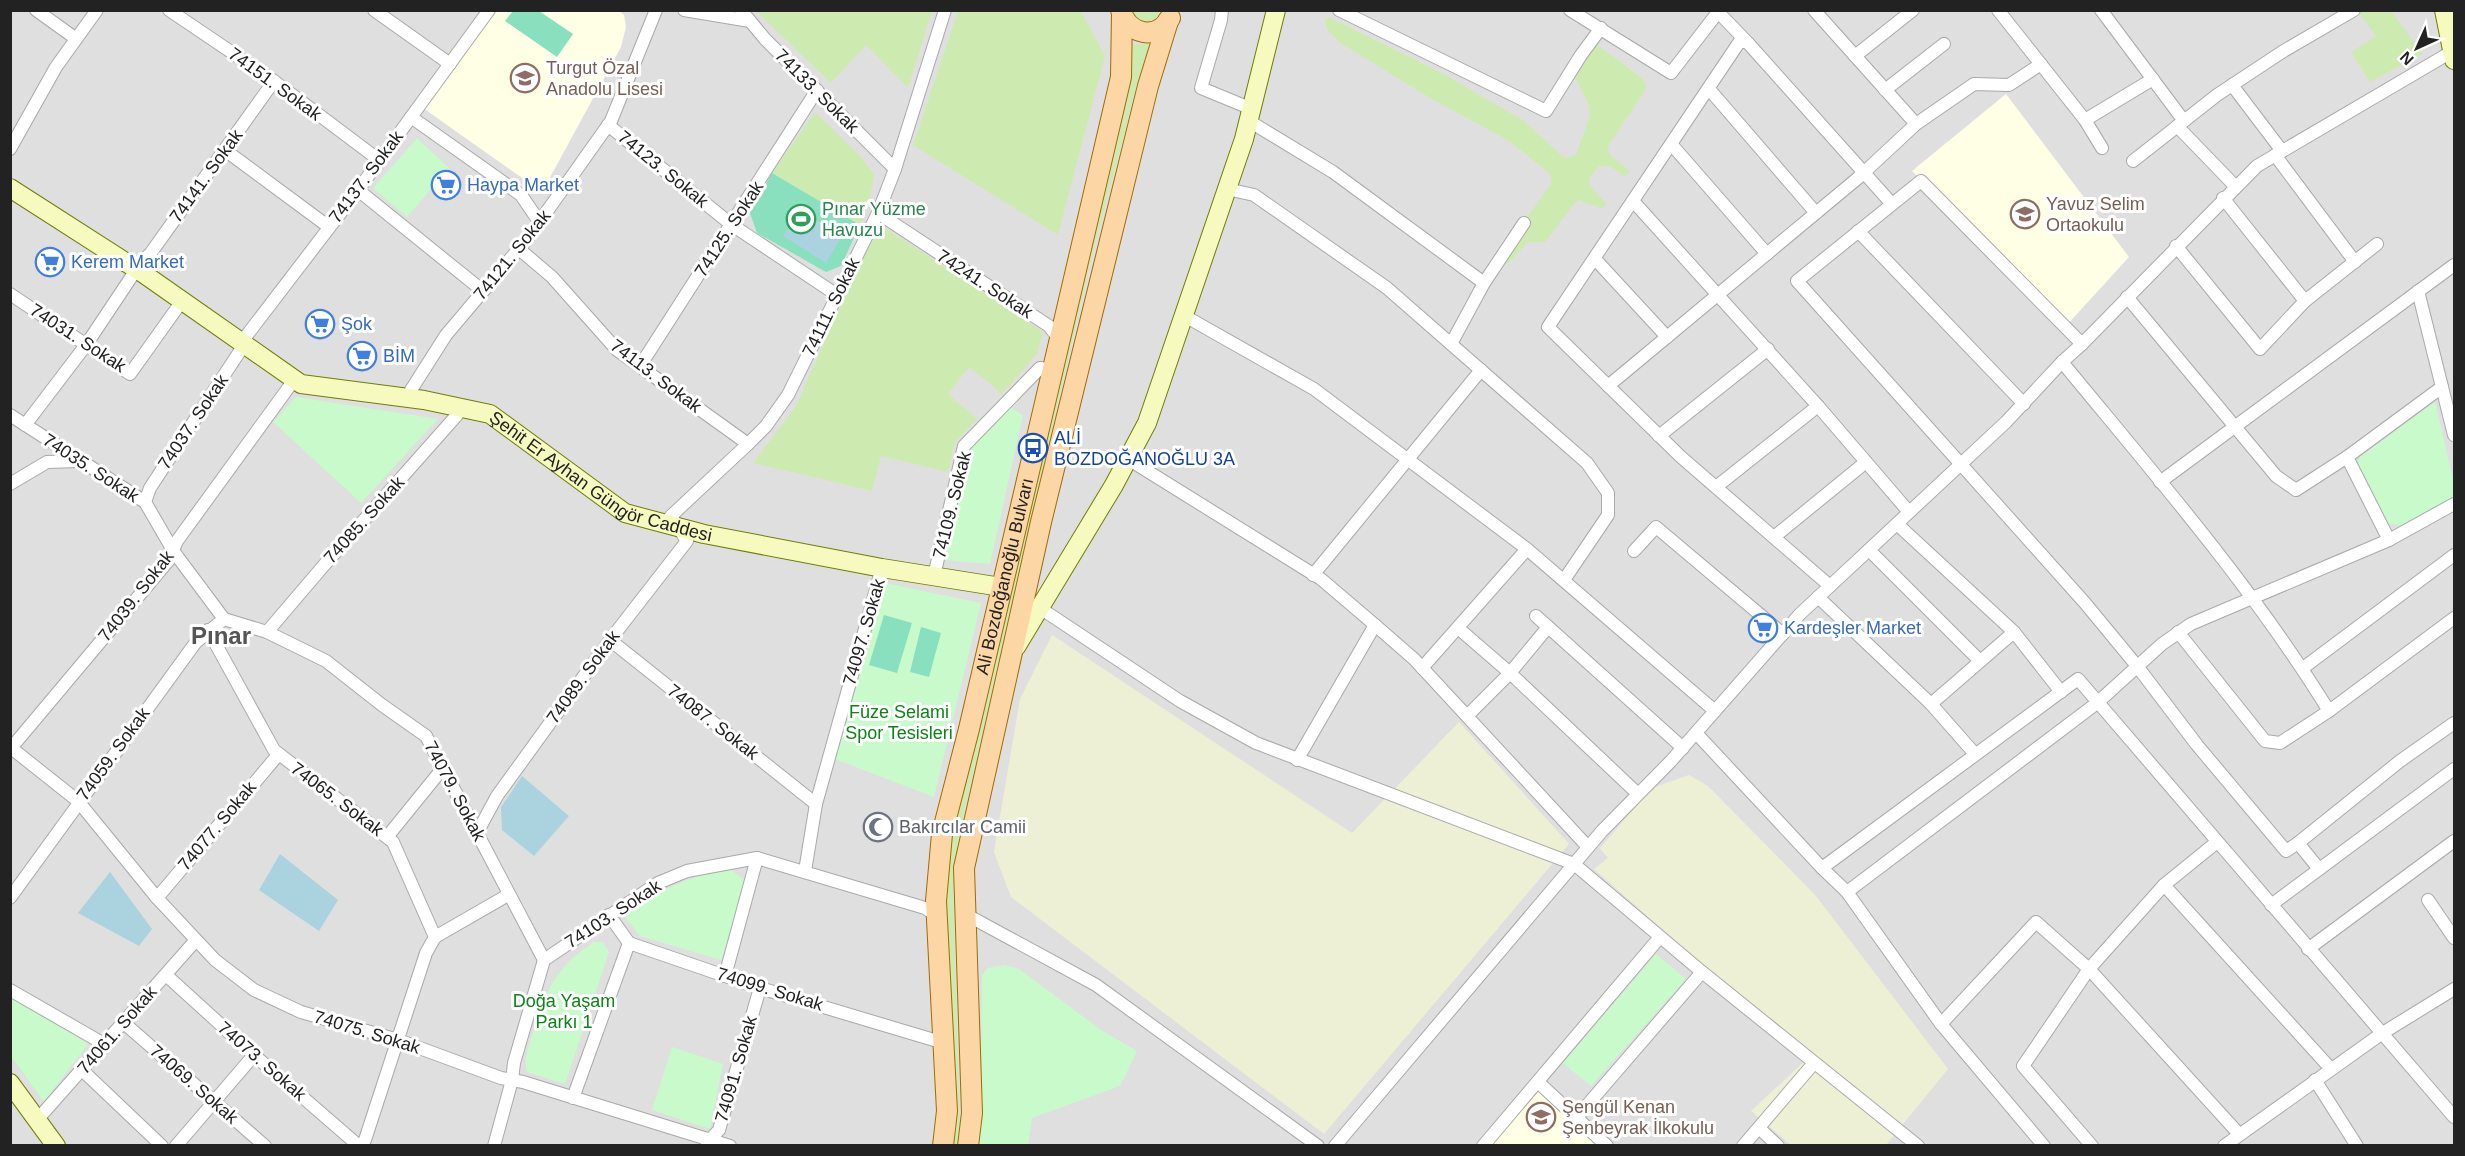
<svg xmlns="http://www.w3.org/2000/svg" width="2465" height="1156" viewBox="0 0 2465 1156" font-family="Arial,sans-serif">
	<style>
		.residential { fill: #e0dfdf }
		.education { fill: #ffffe5 }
		.farmland { fill: #eef0d5 }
		.grass { fill: #cdebb0 }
		.park { fill: #c8facc }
		.pitch { fill: #88e0be }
		.water { fill: #aad3df }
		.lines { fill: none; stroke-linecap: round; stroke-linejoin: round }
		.street-casing { stroke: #a9a9a9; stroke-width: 14 }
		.secondary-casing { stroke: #707d05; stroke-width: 20 }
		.primary-casing { stroke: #a06b00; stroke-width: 22 }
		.street { stroke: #fff; stroke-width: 12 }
		.secondary { stroke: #f7fabf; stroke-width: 18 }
		.primary { stroke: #fcd6a4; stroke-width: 20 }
		.labels { text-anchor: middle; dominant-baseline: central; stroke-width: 6; stroke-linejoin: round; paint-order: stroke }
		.education-label { font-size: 18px; fill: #785e54; stroke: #fff; text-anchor: start }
		.street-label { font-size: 18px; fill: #222; stroke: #fff }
		.shop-label { font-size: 18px; fill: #366cbe; stroke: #fff; text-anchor: start }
		.leisure-label { font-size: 18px; fill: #27864d; stroke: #fff; text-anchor: start }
		.transit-label { font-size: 18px; fill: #164399; stroke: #fff; text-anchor: start }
		.park-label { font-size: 18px; fill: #0c8416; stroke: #fff }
		.worship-label { font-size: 18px; fill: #5b616d; stroke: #fff; text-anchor: start }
		.district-label { font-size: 24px; font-weight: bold; fill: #555; stroke: #fff }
	</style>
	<rect width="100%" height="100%" fill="#f2efe9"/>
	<rect class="residential" x="11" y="11" width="2443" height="1134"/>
	<g class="education">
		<path d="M618,10L624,15L626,27L621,47L542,192L423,108L496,11Z"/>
		<path d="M2006,94L2129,257L2065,327L1912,171Z"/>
		<path d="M1538,1089L1599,1146H1490Z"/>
	</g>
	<g class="farmland">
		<path d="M1052,635L1352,833L1459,722L1569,844L1324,1134L1011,897L994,852L1020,699Z"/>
		<path d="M1689,775L1708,786L1816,896L1948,1069L1886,1145H1791L1751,1111L1808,1058L1594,869L1608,858L1600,848L1652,788Z"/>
	</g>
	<g class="grass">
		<path d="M2390,10L2423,54L2370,82L2351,52L2376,36L2358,11Z"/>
		<path d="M758,11V10L932,11L908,88L866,45L831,83L758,13Z"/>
		<path d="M958,11H1081L1105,56L1058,235L913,145Z"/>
		<path d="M1131,11H1161L1155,19L1146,23L1133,16Z"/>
		<path d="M1329,17L1442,73L1524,121L1562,156C1569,159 1573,158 1577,152C1593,108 1596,114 1572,73L1593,43L1598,45L1642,78L1646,84L1645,91L1609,144L1608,151L1612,157L1630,171L1625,176L1609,166H1599L1590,177L1589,184L1606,203L1602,209L1579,200L1574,204L1545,242H1528L1509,263H1495L1550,185L1552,178L1548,172L1509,141L1430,98L1339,42L1327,29L1325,20Z"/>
		<path d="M1131,44H1150L1140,73L1090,264L961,826L953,885L960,1124L958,1145L952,1146V1042L945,885L954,825Z"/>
		<path d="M815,112L859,155L874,174L870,198L860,225L772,173Z"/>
		<path d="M887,229L1043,332L1037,354L1002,394L969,367L948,394L977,419L955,442L948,472L881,456L872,491L753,463L796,406L872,234Z"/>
	</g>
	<g class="park">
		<path d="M417,138L449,168L407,217L373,188Z"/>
		<path d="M296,397L438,419L361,503L273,422Z"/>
		<path d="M2435,402L2454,483L2453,502L2403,526L2388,523L2357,466L2360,457Z"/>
		<path d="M1010,407L1023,415L990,564L943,560L968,447Z"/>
		<path d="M885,583L981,603L934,797L835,759Z"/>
		<path d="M728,868L746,881L721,960L640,936L625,917L648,896L698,876Z"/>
		<path d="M594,942H603L609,952L565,1084L527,1072C524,1058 529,1046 533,1032C545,991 557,966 594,942Z"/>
		<path d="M1656,954L1686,979L1591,1086L1563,1063Z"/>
		<path d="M1003,965L1019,969L1101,1030L1137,1051L1120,1086L1032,1118L1028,1145L976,1146L981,1064L982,975L988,968Z"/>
		<path d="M10,989L93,1037L44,1102L11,1056Z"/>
		<path d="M672,1047L723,1064L710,1129L652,1110Z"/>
	</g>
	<g class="pitch">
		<path d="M513,11H539L573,34L557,57L505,21Z"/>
		<path d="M772,173L860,225L841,266L826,272L757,233L750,213Z"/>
		<path d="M884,615L912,623L897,673L869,665Z"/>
		<path d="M921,627L941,633L929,677L910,672Z"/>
	</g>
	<g class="water">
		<path d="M800,210L842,236L826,263L783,236Z"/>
		<path d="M522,776L569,816L534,856L502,830L501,807Z"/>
		<path d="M280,854L338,900L319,931L259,890Z"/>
		<path d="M110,872L152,929L139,946L78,913Z"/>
	</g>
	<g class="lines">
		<g class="street-casing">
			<g id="street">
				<path d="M36,10L75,38"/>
				<path d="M169,10L274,81L379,160"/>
				<path d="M374,10L450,64"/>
				<path d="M684,10L750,21"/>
				<path d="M741,10L765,39L895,169"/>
				<path d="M1222,10L1221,20L1201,88L1252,109"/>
				<path d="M1339,10L1546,111L1581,55L1601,28"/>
				<path d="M1570,10L1671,73L1715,16L1720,14L1748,43"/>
				<path d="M1814,10L1916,124"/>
				<path d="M1998,10L2085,120L2102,148"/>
				<path d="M2101,10L2184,121"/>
				<path d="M1855,56L1913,10"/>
				<path d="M2232,85L2282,151"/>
				<path d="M1709,89L1816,213"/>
				<path d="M1885,90L1944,44"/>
				<path d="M411,117L521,195L536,217L541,221"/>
				<path d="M2085,120L2153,79"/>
				<path d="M1249,121L1333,172L1484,283"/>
				<path d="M608,125L732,225L837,295"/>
				<path d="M2177,126L2235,186"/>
				<path d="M1672,145L1767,254"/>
				<path d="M10,149L56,67L97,10"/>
				<path d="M225,150L329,227"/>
				<path d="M2275,155L2355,262"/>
				<path d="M2133,161L2217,95L2282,52L2354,10"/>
				<path d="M1227,189L1254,195L1387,288L1587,463L1608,493V515L1564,580"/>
				<path d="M358,190L483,291"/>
				<path d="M2223,198L2305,301L2377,244"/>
				<path d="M1633,201L1818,406L1909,512"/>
				<path d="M878,213L1049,326L1059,339"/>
				<path d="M1858,231L2024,404"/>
				<path d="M2176,246L2260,349L2305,301"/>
				<path d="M519,249L552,277L617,350L748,444"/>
				<path d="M1595,259L1667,337"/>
				<path d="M2418,291L2454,435"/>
				<path d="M10,294L130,374L182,301"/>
				<path d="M2127,297L2276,476L2296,490L2347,457L2389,540"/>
				<path d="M1183,315L1314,389L1527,549L1715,711"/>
				<path d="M1451,344L1484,283L1524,223"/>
				<path d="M2082,344L1921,181L1797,281L2085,603L2137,666L2197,745L2286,851L2298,843"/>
				<path d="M2062,362C2155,475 2252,586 2329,711L2454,618"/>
				<path d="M640,366L817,90"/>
				<path d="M1608,386L1858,178L1916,124L1974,84L2009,85L2041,64"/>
				<path d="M409,398L411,390L446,335L528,238L611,121L656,10"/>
				<path d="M10,415L145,502L174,552L224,619"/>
				<path d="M25,425L86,345L142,261L150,254L274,81"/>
				<path d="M1659,436L1768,349"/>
				<path d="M2347,457L2442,387"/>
				<path d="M1128,459L1321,579L1375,625L1414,659L1588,847"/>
				<path d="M2160,482L2454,265"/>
				<path d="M10,484L47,462L78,461"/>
				<path d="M1716,487L1818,406"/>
				<path d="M145,502L150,488L240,351L247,335L358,190L489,10"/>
				<path d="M1897,524L2014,632L2061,692"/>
				<path d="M1774,537L1866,462"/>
				<path d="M1869,550L1980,661"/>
				<path d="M1634,551L1656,527L1783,634"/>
				<path d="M1313,575L1481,370"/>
				<path d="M934,576L964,446L1040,368L1052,370"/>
				<path d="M1830,586L1681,457L1548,327L1740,41L1748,43L1892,204"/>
				<path d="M1818,597L1931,704L1975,754"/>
				<path d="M1040,608L1180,701L1256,743L1574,864L1702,972L1918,1146"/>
				<path d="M1536,616L1683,748"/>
				<path d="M224,619L267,632L326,661L382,705L426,736L544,960"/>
				<path d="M1458,628L1510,673L1638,794"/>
				<path d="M208,630L274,750L393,842L435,937"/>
				<path d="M267,632L325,564L457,415L458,407"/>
				<path d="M2178,632L2265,741L2280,743L2329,711"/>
				<path d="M610,640L816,804"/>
				<path d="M1422,668L1527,549"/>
				<path d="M2303,668L2454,555"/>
				<path d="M1931,704L2014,632"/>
				<path d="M1467,716L1510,673L1548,627"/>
				<path d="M1696,733L1822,868L2078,679L2454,1117"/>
				<path d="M10,747L78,801L157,898L215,960L254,990L301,1012L398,1040L501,1078L523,1082L730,1146"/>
				<path d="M12,747L169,560L177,541L294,380"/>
				<path d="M1297,760L1375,625"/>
				<path d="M478,831L497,796L610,640L687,541L671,516L748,444L766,426L788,395L878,213L895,169L945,10"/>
				<path d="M387,837L443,768"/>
				<path d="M1822,868L1847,892L1941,1024L2044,1146"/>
				<path d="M2319,869L2298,843L2400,761L2454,723"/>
				<path d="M805,871L816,804L882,568"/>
				<path d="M2164,885L2217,842"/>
				<path d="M1847,892L2097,703L2162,644L2191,624L2389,540L2454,504"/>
				<path d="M10,898L196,642L224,619"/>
				<path d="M157,898L278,755"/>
				<path d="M2428,900L2454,938"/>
				<path d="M2271,905L2454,769"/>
				<path d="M965,914L1096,985L1318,1146"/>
				<path d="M609,915L629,943L760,988L944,1043"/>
				<path d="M435,937L508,895"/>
				<path d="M2308,949L2454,841"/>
				<path d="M166,975L254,1055L359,1146"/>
				<path d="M725,976L757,858"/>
				<path d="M10,990L104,1044"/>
				<path d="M124,1023L265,1146"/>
				<path d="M1941,1024L2036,922L2089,969L2023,1066L2092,1146"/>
				<path d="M82,1070L162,1146"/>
				<path d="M2315,1080L2357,1146"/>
				<path d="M1539,1083L1607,1146"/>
				<path d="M573,1098L629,943"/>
				<path d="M1577,1117L1702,972"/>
				<path d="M37,1120L196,940"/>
				<path d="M1759,1128L1778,1146"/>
				<path d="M2239,1134L2089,969L2164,885L2331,1069"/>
				<path d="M707,1143L719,1130L760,988"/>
				<path d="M176,1146L254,1055"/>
				<path d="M360,1146L365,1140L426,953L435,937"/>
				<path d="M494,1146L512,1080L514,1063L544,960L658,883L687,871L757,858L925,908L937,916"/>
				<path d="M1335,1146L1602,831L1671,761L1800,614L2006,422L2062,362L2082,344L2257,166L2453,51"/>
				<path d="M1483,1146L1660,937"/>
				<path d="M1743,1146L1814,1063"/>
				<path d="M2224,1146L2381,1034L2454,989"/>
			</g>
		</g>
		<g class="secondary-casing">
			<g id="secondary">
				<path d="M2444,10L2454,60"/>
				<path id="s1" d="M10,188L144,274L301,384L424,400L490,414L625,513L704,534L882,568L1001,587"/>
				<path d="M1016,647L1114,485L1147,423L1244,139L1276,10"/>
				<path d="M10,1083L56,1146"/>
			</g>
		</g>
		<g class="primary-casing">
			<g id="primary">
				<path d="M1121,10C1127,35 1158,41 1170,18"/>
				<path id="s2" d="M943,1146L947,1111L936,901L942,834L969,729L1121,77L1122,13"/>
				<path d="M968,1146L972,1113L964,868L1041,522L1148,86L1168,21"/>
			</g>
		</g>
		<use href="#street" class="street"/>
		<use href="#secondary" class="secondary"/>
		<use href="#primary" class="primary"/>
	</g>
	<defs>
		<g id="school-ring" transform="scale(1.5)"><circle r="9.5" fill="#fff" stroke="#8d6e63" stroke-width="1.5"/><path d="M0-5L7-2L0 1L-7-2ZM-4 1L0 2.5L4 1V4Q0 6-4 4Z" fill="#8d6e63"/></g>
		<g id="supermarket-ring" transform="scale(1.5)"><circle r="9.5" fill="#fff" stroke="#3f7fe0" stroke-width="1.5"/><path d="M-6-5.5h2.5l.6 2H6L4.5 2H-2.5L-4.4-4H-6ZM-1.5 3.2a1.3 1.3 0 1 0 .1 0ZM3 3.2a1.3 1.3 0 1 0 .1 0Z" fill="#3f7fe0"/></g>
		<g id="stadium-ring" transform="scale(1.5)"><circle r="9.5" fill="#fff" stroke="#2e9e5b" stroke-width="1.5"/><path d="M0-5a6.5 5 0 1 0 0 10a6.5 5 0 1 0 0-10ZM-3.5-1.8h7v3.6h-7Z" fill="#2e9e5b"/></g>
		<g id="bus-ring" transform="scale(1.5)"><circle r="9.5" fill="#fff" stroke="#1a4fb4" stroke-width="1.5"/><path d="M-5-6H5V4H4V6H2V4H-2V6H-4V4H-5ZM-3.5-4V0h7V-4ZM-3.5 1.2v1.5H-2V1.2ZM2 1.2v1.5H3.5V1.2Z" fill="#1a4fb4"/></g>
		<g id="mosque-ring" transform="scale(1.5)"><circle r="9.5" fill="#fff" stroke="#6b7280" stroke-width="1.5"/><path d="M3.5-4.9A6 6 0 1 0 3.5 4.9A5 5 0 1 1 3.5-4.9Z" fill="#6b7280"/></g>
	</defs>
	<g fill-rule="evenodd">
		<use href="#school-ring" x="525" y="78"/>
		<use href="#supermarket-ring" x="446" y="185"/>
		<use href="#school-ring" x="2025" y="214"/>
		<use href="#stadium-ring" x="801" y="219"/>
		<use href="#supermarket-ring" x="50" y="262"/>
		<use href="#supermarket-ring" x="320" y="324"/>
		<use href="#supermarket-ring" x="362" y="356"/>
		<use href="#bus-ring" x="1033" y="448"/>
		<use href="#supermarket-ring" x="1763" y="628"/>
		<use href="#mosque-ring" x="878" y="827"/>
		<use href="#school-ring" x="1541" y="1117"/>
	</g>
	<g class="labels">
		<g class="education-label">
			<text x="546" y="68">Turgut Özal<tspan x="546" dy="21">Anadolu Lisesi</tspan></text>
			<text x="2046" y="204">Yavuz Selim<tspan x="2046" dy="21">Ortaokulu</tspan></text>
			<text x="1562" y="1107">Şengül Kenan<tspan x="1562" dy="21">Şenbeyrak İlkokulu</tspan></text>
		</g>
		<g class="street-label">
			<text transform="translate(275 84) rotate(36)">74151. Sokak</text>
			<text transform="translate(817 91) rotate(45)">74133. Sokak</text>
			<text transform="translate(663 169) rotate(39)">74123. Sokak</text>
			<text transform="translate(206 176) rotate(-54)">74141. Sokak</text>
			<text transform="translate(366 177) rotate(-53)">74137. Sokak</text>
			<text transform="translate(729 229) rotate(-57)">74125. Sokak</text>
			<text transform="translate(512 255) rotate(-51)">74121. Sokak</text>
			<text transform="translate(985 284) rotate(33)">74241. Sokak</text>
			<text transform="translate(831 307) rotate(-64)">74111. Sokak</text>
			<text transform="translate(78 338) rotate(33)">74031. Sokak</text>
			<text transform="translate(656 376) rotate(37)">74113. Sokak</text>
			<text transform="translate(193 422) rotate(-56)">74037. Sokak</text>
			<text transform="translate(91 468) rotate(33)">74035. Sokak</text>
			<text stroke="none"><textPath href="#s1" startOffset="672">Şehit Er Ayhan Güngör Caddesi</textPath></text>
			<text transform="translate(952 505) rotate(-76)">74109. Sokak</text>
			<text transform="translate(364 520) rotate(-48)">74085. Sokak</text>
			<text stroke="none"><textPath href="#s2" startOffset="578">Ali Bozdoğanoğlu Bulvarı</textPath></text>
			<text transform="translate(136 596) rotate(-52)">74039. Sokak</text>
			<text transform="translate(864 632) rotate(-74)">74097. Sokak</text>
			<text transform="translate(583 677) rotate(-54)">74089. Sokak</text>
			<text transform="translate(713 722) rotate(38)">74087. Sokak</text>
			<text transform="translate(113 754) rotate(-54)">74059. Sokak</text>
			<text transform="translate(455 791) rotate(62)">74079. Sokak</text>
			<text transform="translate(337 799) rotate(37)">74065. Sokak</text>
			<text transform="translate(217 826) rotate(-50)">74077. Sokak</text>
			<text transform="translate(613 914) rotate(-33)">74103. Sokak</text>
			<text transform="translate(770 989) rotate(17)">74099. Sokak</text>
			<text transform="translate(117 1030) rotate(-49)">74061. Sokak</text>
			<text transform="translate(367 1032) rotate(17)">74075. Sokak</text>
			<text transform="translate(262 1061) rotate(41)">74073. Sokak</text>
			<text transform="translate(736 1069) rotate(-74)">74091. Sokak</text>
			<text transform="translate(194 1084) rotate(41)">74069. Sokak</text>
		</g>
		<g class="shop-label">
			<text x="467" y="185">Haypa Market</text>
			<text x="71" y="262">Kerem Market</text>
			<text x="341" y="324">Şok</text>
			<text x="383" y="356">BİM</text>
			<text x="1784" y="628">Kardeşler Market</text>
		</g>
		<g class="leisure-label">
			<text x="822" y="209">Pınar Yüzme<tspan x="822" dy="21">Havuzu</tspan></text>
		</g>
		<g class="transit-label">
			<text x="1054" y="438">ALİ<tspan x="1054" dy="21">BOZDOĞANOĞLU 3A</tspan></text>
		</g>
		<g class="park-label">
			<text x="899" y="712">Füze Selami<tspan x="899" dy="21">Spor Tesisleri</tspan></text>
			<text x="564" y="1001">Doğa Yaşam<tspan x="564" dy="21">Parkı 1</tspan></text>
		</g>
		<g class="worship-label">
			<text x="899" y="827">Bakırcılar Camii</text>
		</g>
		<g class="district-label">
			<text x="221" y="635">Pınar</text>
		</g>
	</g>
	<rect width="2465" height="1156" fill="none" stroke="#222222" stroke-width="24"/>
	<g transform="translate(2417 48) rotate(225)" stroke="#ffffff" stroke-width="4.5" paint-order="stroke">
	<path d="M0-4.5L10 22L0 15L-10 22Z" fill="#222222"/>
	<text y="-9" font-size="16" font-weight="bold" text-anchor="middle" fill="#222222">N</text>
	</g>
</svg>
